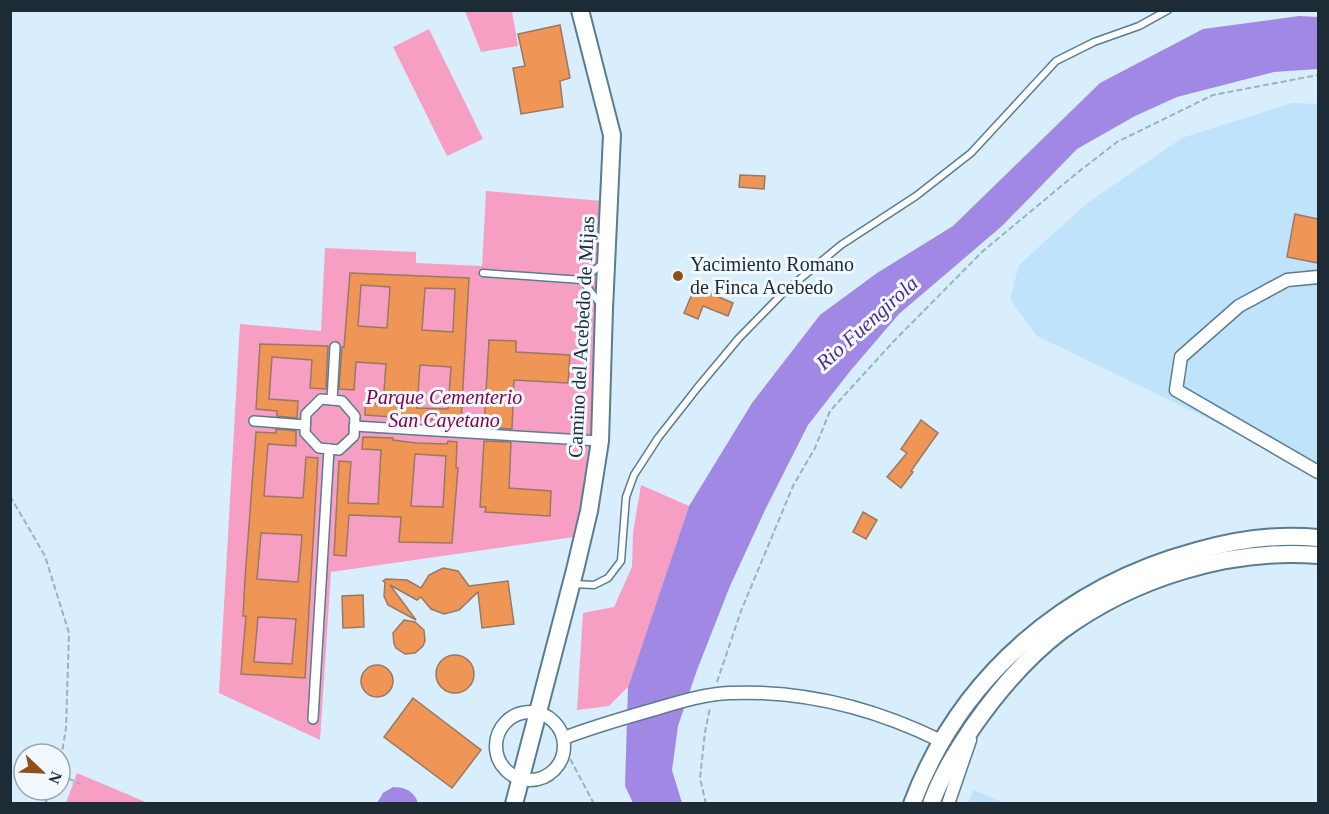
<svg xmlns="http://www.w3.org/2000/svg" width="1329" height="814" viewBox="0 0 1329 814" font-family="'Times New Roman',serif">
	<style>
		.built { fill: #bfe3fa }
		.green { fill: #f79fc2 }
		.water { fill: #a088e4 }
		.building { fill: #ef9656; stroke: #997863; stroke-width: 1.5; fill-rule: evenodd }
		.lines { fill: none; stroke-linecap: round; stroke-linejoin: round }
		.service-casing { stroke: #597c91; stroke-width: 9 }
		.pedestrian-casing { stroke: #597c91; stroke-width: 12 }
		.minor-casing { stroke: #597c91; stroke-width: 15 }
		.tertiary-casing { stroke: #597c91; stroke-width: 20 }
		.path { stroke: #9cb0bd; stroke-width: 2; stroke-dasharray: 6 3; stroke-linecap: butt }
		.service { stroke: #fff; stroke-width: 6 }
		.pedestrian { stroke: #fff; stroke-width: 9 }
		.minor { stroke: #fff; stroke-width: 12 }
		.tertiary { stroke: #fff; stroke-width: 16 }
		.poi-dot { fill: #904f1b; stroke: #f2f9fe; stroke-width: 2 }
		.labels { text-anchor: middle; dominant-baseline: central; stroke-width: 6; stroke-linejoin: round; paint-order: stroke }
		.poi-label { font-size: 20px; fill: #1c2b34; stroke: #f2f9fe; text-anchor: start }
		.street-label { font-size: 20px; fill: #1c2b34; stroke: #f2f9fe }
		.park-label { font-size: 20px; font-style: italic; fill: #84024d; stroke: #f2f9fe }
		.water-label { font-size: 21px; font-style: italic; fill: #512993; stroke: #f2f9fe }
	</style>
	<rect width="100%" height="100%" fill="#d8eefd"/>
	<g class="built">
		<path d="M1292,103L1318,104V472L1037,336L1010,299L1019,265L1086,204L1182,138Z"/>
		<path d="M974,790L1004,803H968Z"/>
	</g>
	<g class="green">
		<path d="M465,11H512L518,46L481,52Z"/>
		<path d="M429,29L483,139L447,156L393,47Z"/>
		<path d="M486,191L602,201L597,279L593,443L574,537L331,572L320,740L219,693L240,324L321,331L325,248L416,252V263L482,266Z"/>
		<path d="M641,485L689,506L628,687L609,706L577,710L583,613L614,607L632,567L633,533Z"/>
		<path d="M77,773L148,803H149H66Z"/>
	</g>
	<g class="water">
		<path d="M1299,16L1318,17V69L1274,72L1177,97L1135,116L1077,149L1002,226L899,314L851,370L808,425L765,510L730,586L697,670L678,726L672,770L682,803H633L625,786L628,687L689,506L752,403L820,315L877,273L953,226L1100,83L1203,29Z"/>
		<path d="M393,787C405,787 414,791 418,803H377L383,793Z"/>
	</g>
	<g class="building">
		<path d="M560,25L570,78L560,81L563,107L521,114L513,68L525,66L518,34Z"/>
		<path d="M740,175L765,176L764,189L739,187Z"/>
		<path d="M1295,214L1318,219V263L1287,257Z"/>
		<path d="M350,273L469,278L461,422L365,415V403L383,404L386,364L356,362L354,390L339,389L342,347H344ZM361,285L390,287L387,328L358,326ZM425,288L455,289L453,332L422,330ZM420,365L451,367L448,409L417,408Z"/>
		<path d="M695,287L733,303L728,316L703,306L698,319L684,313Z"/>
		<path d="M489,340L516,341V352L570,355L568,383L514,380L512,429L484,427Z"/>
		<path d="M260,344L328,346L326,389L310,388L312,360L272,357L269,399L298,401L297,418L277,416V411L256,409Z"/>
		<path d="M921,420L938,433L911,471L913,472L901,488L887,477L907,453L901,449Z"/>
		<path d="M276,429L296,431V446L268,444L264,496L303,498L306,457L318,458L305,678L241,674L246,616H243L245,579L256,432L276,433ZM261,533L302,535L298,582L257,579ZM258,617L296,619L292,664L254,662Z"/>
		<path d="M363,437L393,438V440L416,443L447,444L448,441L457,442L456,468H458L452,543L399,542L401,517L349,515L346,556L334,555L339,461L351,462L348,503L378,504L381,450L362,449ZM415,454L446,456L443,507L411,506Z"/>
		<path d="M484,441L511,442L509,488L551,491L550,516L485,512L486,507H480Z"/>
		<path d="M863,512L877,520L866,539L853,532Z"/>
		<path d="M443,568L458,571L469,586L508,581L514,624L482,628L478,592L459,610L444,614L431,609L421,597L417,600L390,585L416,620L388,605L384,596L385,582L383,581L386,579L407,580L421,588L429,575Z"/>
		<path d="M363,595L364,627L343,628L342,596Z"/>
		<path d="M404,620L415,622L424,630L425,641L423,646L415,653L405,654L396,648L394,644L393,633Z"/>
		<circle cx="455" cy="674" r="19"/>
		<circle cx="377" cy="681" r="16"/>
		<path d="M413,698L481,750L452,788L384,737Z"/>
	</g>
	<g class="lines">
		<g class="service-casing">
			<g id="service">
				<path d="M483,273L582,280L602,264"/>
				<path d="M582,280L600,304"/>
				<path d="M572,584L594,585L608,578L621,561L626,497L634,475L658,438L698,387L739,338L783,293L841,245L916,196L971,153L1056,61L1094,42L1139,26L1168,10"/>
			</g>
		</g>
		<g class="pedestrian-casing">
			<g id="pedestrian">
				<path d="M321,399L342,401L355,416L354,436L339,450L319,448L305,433L306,414Z"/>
				<path d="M332,400L335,347"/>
				<path d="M254,421L305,425"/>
				<path d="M354,426L600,441"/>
				<path d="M313,719L329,449"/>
			</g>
		</g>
		<g class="minor-casing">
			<g id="minor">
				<path d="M1318,277L1287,280L1239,306L1181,357L1176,390L1318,472"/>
				<circle cx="530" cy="746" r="34"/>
				<path d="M564,738C595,726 627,717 659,708C682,701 706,694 730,693C804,690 876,709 941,741"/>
				<path d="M948,804L970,740"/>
			</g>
		</g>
		<g class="tertiary-casing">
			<g id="tertiary">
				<path d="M514,804L575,570L589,511L600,441L604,309L612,135L580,10"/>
				<path d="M912,804C960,676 1066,586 1197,551C1235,540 1279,534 1318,538"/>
				<path d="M931,804C941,776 956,752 972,728C997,692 1027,657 1061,631C1133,578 1229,548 1318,555"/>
			</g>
		</g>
		<g class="path">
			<path d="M10,496L45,556L69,633L66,728L60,765"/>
			<path d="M717,682L741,611L793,486L815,448L830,411L893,342L983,251L1077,173L1117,142L1213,95L1318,75"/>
			<path d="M566,751L594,804"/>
			<path d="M60,775L81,784"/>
			<path d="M45,804L51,790"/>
			<path d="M706,804L700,778L705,732L710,708"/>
		</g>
		<use href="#service" class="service"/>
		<use href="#pedestrian" class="pedestrian"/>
		<use href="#minor" class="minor"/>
		<use href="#tertiary" class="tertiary"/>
	</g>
	<circle class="poi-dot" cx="678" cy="276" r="6"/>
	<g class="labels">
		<g class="poi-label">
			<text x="690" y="264">Yacimiento Romano<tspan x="690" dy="23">de Finca Acebedo</tspan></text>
		</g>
		<g class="street-label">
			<text transform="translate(581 337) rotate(-87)">Camino del Acebedo de Mijas</text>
		</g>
		<g class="park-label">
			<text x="444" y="397">Parque Cementerio<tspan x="444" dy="23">San Cayetano</tspan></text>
		</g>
		<g class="water-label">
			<text transform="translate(867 323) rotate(-42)">Rio Fuengirola</text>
		</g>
	</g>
	<rect width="1329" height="814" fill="none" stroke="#1c2b34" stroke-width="24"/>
	<g transform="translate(42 772) rotate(113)"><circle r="28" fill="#f2f9fe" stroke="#9ca7ad" stroke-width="1.5"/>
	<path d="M0-4.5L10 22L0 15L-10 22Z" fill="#904f1b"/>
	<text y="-9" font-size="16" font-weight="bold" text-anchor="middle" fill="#1c2b34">N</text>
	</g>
</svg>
